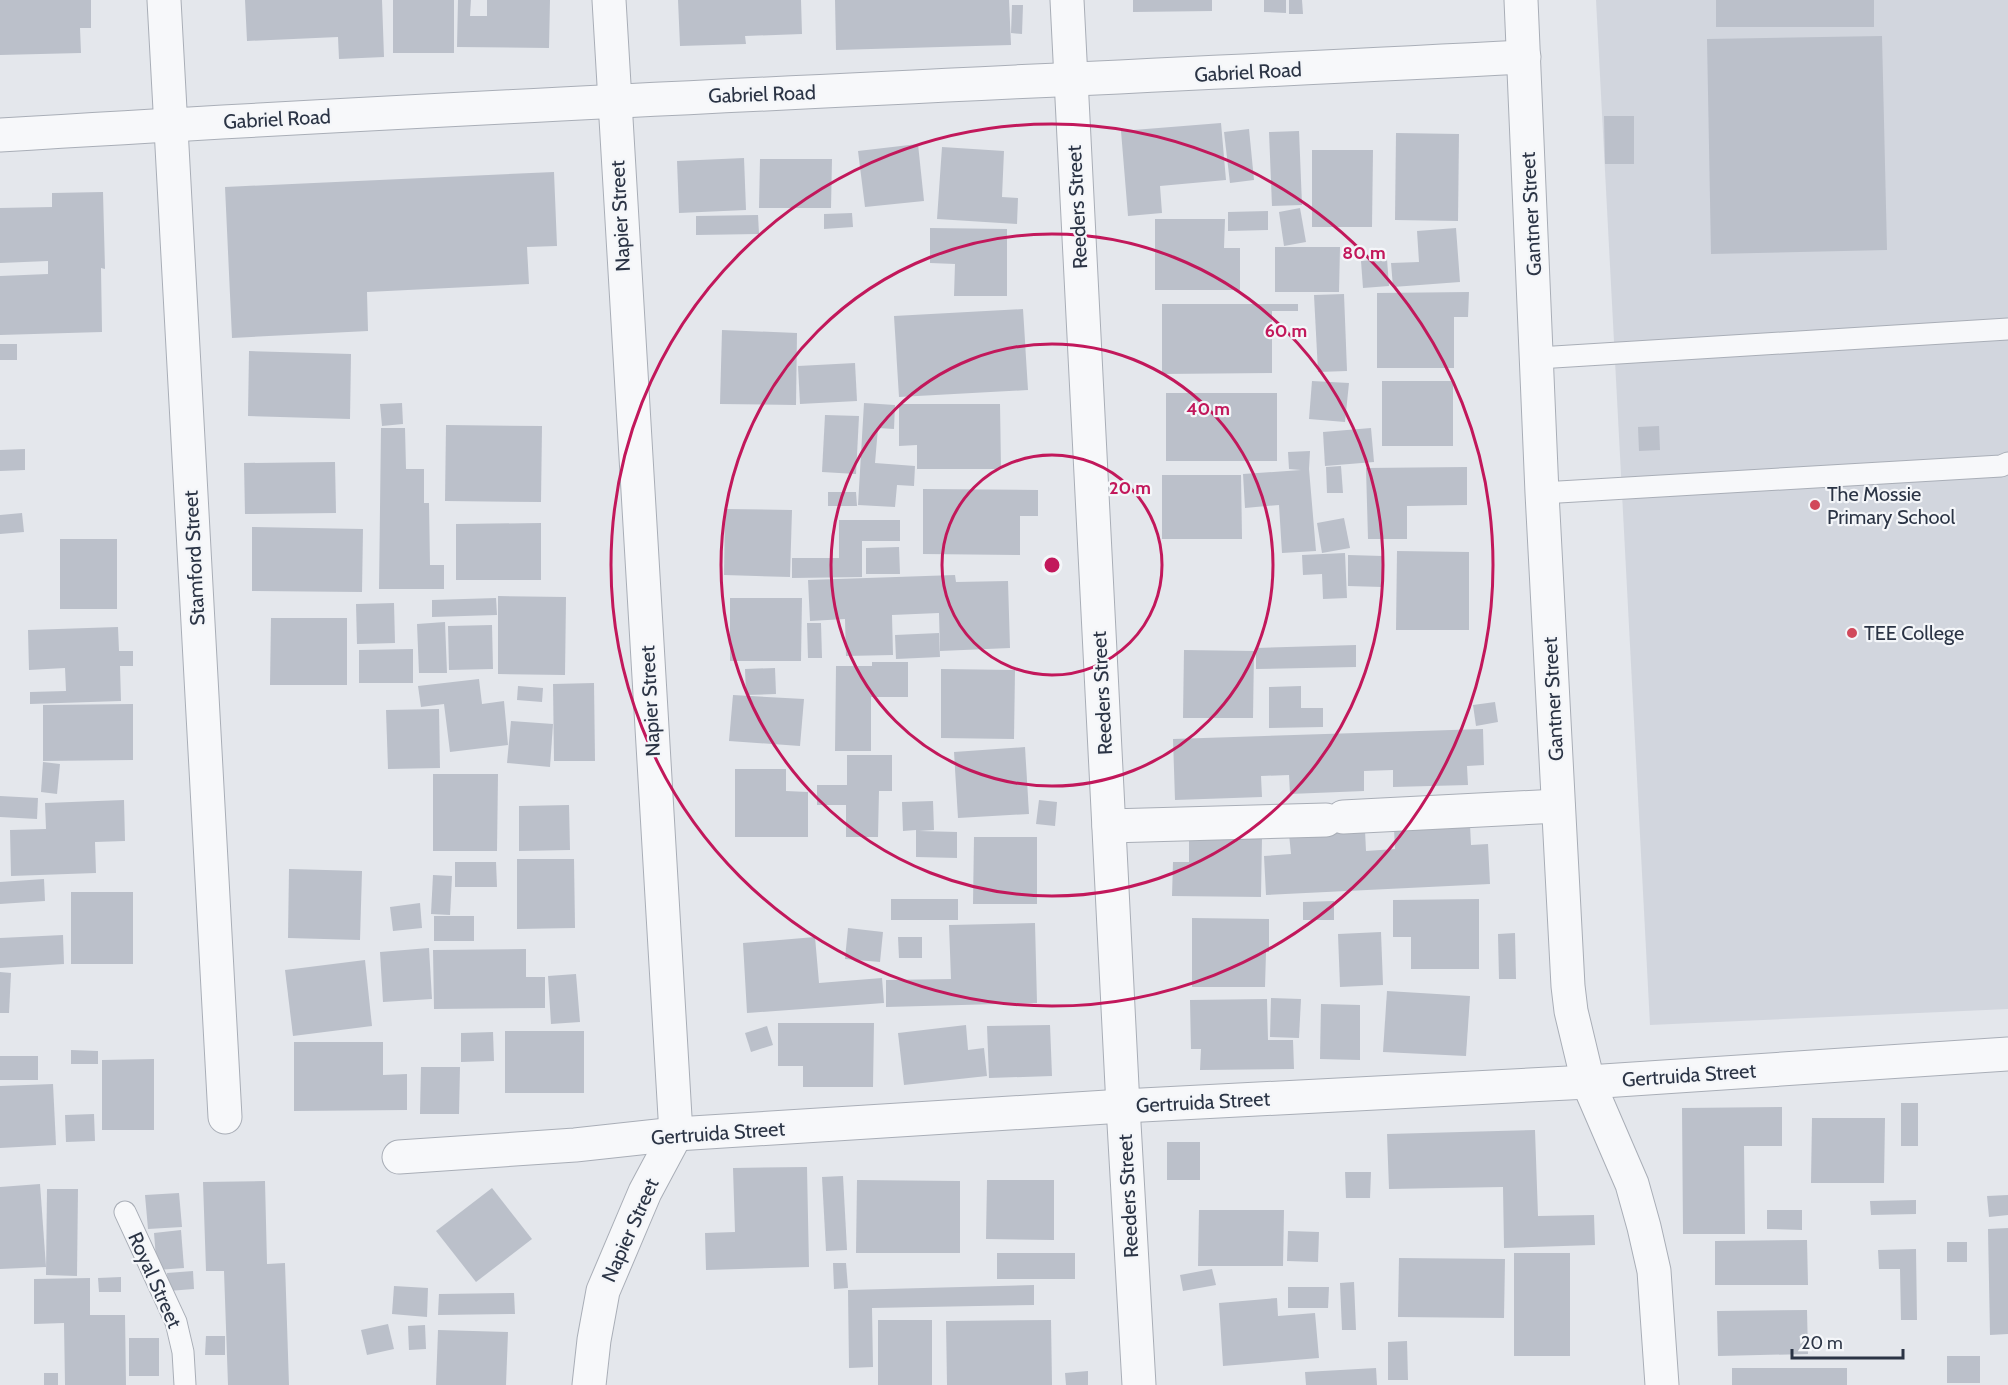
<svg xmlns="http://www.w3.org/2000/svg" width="2008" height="1385" viewBox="0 0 2008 1385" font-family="Cabin,sans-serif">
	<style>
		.built { fill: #d2d6de }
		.building { fill: #bbc0ca }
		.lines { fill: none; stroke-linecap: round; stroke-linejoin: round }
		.service-casing { stroke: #a9aeb7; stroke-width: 23 }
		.minor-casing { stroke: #a9aeb7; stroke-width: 35 }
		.service { stroke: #f7f8fa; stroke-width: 21 }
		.minor { stroke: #f7f8fa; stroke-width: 33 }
		.ring { fill: none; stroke: #c2185b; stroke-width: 3 }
		.poi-dot { fill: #d1495b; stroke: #f4f6f9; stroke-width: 2 }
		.labels { text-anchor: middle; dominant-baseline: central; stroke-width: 4.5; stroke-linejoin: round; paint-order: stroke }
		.street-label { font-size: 20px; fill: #2b3445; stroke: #f4f6f9 }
		.poi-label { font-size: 20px; fill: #2b3445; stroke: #f4f6f9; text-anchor: start }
		.centre { fill: #c2185b; stroke: #f4f6f9; stroke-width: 3 }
		.ring-label { font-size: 18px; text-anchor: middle; font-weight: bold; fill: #c2185b; stroke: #f4f6f9; stroke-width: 4.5; stroke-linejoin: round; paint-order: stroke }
	</style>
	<rect width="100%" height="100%" fill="#e4e7ec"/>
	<path class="built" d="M1596,0H2008V1009L1650,1025Z"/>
	<g class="building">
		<path d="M0,0H91V28H80L81,53L0,55Z"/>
		<path d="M245,0H382L384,57L339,59L338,37L247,41Z"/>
		<rect x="393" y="0" width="61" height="53"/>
		<path d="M458,0H471L470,16H487V0H550L549,48L457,47Z"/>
		<path d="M678,0H801L802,34L745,36L746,44L680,46Z"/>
		<path d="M835,0H1009L1011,45L836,50Z"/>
		<path d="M1133,0H1212V11L1133,12Z"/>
		<path d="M1264,0H1286V13L1264,12Z"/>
		<path d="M1289,0H1302L1303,14H1289Z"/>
		<rect x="1716" y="0" width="158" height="27"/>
		<path d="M1012,5H1023L1022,34L1011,33Z"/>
		<path d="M1882,36L1887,250L1711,254L1707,39Z"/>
		<path d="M1604,116H1634V164H1605Z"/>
		<path d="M1221,123L1226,180L1160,186L1162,213L1128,216L1121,131Z"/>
		<path d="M1249,129L1254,180L1230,183L1224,132Z"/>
		<path d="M1299,131L1302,205L1272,206L1269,132Z"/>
		<path d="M1396,133L1459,134L1458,221L1395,220Z"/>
		<path d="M918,144L924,201L865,207L858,151Z"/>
		<path d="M942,147L1004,151L1002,197L1018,198L1017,224L937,219Z"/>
		<path d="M1312,150H1373L1372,227H1312Z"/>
		<path d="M744,158L746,210L679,213L677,161Z"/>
		<path d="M760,159H832L831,208H759Z"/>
		<path d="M554,172L557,246L527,247L529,284L367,292L368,331L232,338L225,187Z"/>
		<path d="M103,192L105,269L101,268L102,332L0,335V276L48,274V261L0,263V208L52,207V193Z"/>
		<path d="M1300,208L1306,242L1284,246L1279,212Z"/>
		<path d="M1268,211V230L1228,231V212Z"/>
		<path d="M852,213L853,227L824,229V214Z"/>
		<path d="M758,215L759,234L696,235V216Z"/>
		<path d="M1155,219H1225L1224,248H1240V290H1155Z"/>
		<path d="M930,228L1007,229V296H954L955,264L930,263Z"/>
		<path d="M1456,228L1460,282L1393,287L1391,263L1419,262L1417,231Z"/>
		<path d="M1275,247H1340L1339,292H1275Z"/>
		<path d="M1387,259L1389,286L1363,288L1361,261Z"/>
		<path d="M1469,292L1468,317H1454V368H1377V293Z"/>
		<path d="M1344,294L1347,371L1318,372L1314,295Z"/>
		<path d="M1162,304H1298V311H1272V373L1162,374Z"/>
		<path d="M1023,309L1028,390L899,397L894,316Z"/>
		<path d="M722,330L797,333L796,405L720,404Z"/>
		<rect x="0" y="344" width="17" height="16"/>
		<path d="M249,351L351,354L350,419L248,416Z"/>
		<path d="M855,363L857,401L800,404L798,366Z"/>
		<path d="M1312,381L1349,383L1345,422L1309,419Z"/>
		<rect x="1382" y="381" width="71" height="65"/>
		<rect x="1166" y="393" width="111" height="68"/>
		<path d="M402,403L403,424L382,426L380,404Z"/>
		<path d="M864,403L895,405L894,429L878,428L875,463L915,466L914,486L897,485L895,507L858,505Z"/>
		<path d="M899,404H1000L1001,469H917V445L899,446Z"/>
		<path d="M825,415L859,416L856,474L822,472Z"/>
		<path d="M446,425L542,426L541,502L445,501Z"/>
		<path d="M1659,426L1660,450L1639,451L1638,427Z"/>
		<path d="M381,428H405L406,469H424V503H429L430,565H444V589H379Z"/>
		<path d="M1371,428L1374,462L1325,466L1323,432Z"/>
		<path d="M25,449V470L0,471V450Z"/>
		<path d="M1310,451L1309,469L1316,551L1282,553L1279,505L1245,508L1243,474L1301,470L1289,469L1288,452Z"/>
		<path d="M335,462L336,513L245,514L244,463Z"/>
		<path d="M1341,466L1343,493H1327L1326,467Z"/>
		<path d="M1467,467V505L1407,506V539H1368L1366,468Z"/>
		<path d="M1162,475H1241L1242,539H1162Z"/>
		<path d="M923,489L1038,490V516H1020V555L923,554Z"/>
		<path d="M828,492H856L857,506H828Z"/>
		<path d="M725,509L792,510L790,577L724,575Z"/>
		<path d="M22,513L24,532L0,534V515Z"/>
		<path d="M1344,518L1350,548L1322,553L1317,523Z"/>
		<path d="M839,520H900V541H862V577L792,578V558H839Z"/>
		<path d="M541,523V580H456V524Z"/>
		<path d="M252,527L363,529L362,592L252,591Z"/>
		<rect x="60" y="539" width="57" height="70"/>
		<path d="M899,547L900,574H866V548Z"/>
		<path d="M1397,551L1469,552V630H1396Z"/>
		<path d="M1345,553L1347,598L1323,599L1322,574L1303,575L1302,555Z"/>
		<path d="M1348,555L1383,556L1382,587L1348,586Z"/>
		<path d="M955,575L956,582L1008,581L1010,648L940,651L939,613L892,615L893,655L846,656L845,619L810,621L808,580Z"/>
		<path d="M498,596L566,597L565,675L498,674Z"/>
		<path d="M496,598L497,615L432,617V600Z"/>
		<path d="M730,598H802L801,661H730Z"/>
		<path d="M394,603L395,643L357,644L356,604Z"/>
		<path d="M271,618H347V685H270Z"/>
		<path d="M445,622L447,673H419L417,624Z"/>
		<path d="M807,623H821L822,658H808Z"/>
		<path d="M492,625L493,669L449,670L448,626Z"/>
		<path d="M118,627L119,651H133V666H120L121,701L30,704V692L66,691L65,668L29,670L28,630Z"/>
		<path d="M939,633L940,657L896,659L895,635Z"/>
		<path d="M1356,645V667L1256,669V648Z"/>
		<path d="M413,649V683H359V650Z"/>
		<path d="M1184,650L1254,651L1253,718H1183Z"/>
		<path d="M872,662H908V697H871V751H835L836,666H872Z"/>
		<path d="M775,668L776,694L746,695L745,669Z"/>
		<path d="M941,669L1015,670L1014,739L941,738Z"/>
		<path d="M479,679L482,704L504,701L508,745L450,752L444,704L421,707L418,686Z"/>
		<path d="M594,683L595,761H554L553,684Z"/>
		<path d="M518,686L543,688L542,702L517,700Z"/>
		<path d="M1301,686V708H1323V727L1269,728V687Z"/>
		<path d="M733,695L804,699L800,746L729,741Z"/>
		<path d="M1495,702L1498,722L1476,726L1473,705Z"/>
		<path d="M133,704V760L43,761V705Z"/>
		<path d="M439,709L440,768L388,769L386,710Z"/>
		<path d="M511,721L553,724L550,767L507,763Z"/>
		<path d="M1483,729L1484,765L1467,766L1468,785L1393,787V770L1364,771V791L1290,794L1289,775L1261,776L1262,797L1175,800L1173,739Z"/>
		<path d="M1025,747L1029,814L958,818L954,752Z"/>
		<path d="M847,755H892V791H879L878,837H846V805H817V785H847Z"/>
		<path d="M43,762L60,764L57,794L41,792Z"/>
		<path d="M735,769H786V791L808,792V837H735Z"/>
		<path d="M433,774H498L497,851H433Z"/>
		<path d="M0,796L38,798L37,819L0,817Z"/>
		<path d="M124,800L125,841L95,842L96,873L11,876L10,830L46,829L45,803Z"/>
		<path d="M1039,800L1057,802L1055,826L1036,824Z"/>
		<path d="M933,801L934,830L919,831L957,832V858L916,857V830L903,831L902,802Z"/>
		<path d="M569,805L570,850L519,851V806Z"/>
		<path d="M1470,825L1471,845L1488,844L1490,884L1266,895L1264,856L1291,854L1289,834L1365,830L1366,851L1395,849L1394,829Z"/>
		<path d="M1189,836L1262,837L1261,897L1172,896L1173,862H1189Z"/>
		<path d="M974,837H1037V904H973Z"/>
		<path d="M517,859H574L575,928L517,929Z"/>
		<path d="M455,862H496L497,887H455Z"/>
		<path d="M289,869L362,871L360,940L288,938Z"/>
		<path d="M433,875L452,876L450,915L431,914Z"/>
		<path d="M44,879L45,901L0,904V882Z"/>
		<rect x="71" y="892" width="62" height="72"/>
		<rect x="891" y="899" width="67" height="21"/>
		<path d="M1479,899V969H1411V937H1393V900Z"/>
		<path d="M1334,901V920H1303V902Z"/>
		<path d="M420,903L422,928L393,931L390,907Z"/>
		<rect x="434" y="916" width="40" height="25"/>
		<path d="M1192,918L1269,919V952H1266L1265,987H1192Z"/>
		<path d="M1035,923L1037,1003L886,1007V980L951,979L949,925Z"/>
		<path d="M848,928L883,932L880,962L845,959Z"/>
		<path d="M1381,932L1383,985L1340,987L1338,934Z"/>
		<path d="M1515,933L1516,979H1499L1498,934Z"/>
		<path d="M63,935L64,964L0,968V938Z"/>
		<path d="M815,937L819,983L882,978L884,1003L747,1013L743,943Z"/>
		<path d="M898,937H922V958H899Z"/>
		<path d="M429,948L432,999L383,1002L380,952Z"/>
		<path d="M526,949V977H545V1008L434,1009L433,950Z"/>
		<path d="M365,960L372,1026L293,1036L285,970Z"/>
		<path d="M0,972L11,973L9,1013H0Z"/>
		<path d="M576,974L580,1022L551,1024L548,976Z"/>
		<path d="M1387,991L1470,996L1466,1056L1383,1052Z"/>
		<path d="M1271,998L1301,999L1299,1038L1270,1037Z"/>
		<path d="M1267,999L1268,1040H1293L1294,1069L1200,1070L1201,1049H1191L1190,1000Z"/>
		<path d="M1321,1004L1360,1005V1060L1320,1059Z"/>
		<path d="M778,1023H874L873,1087H803V1066H778Z"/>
		<path d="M966,1025L968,1050L984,1048L987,1076L904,1085L898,1033Z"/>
		<path d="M1050,1025L1052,1076L989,1078L987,1026Z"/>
		<path d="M767,1026L773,1045L751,1052L745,1033Z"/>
		<rect x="505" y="1031" width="79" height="62"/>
		<path d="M493,1032L494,1061L461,1062V1033Z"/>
		<path d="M294,1042H383V1075L407,1074V1110L294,1111Z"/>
		<path d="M71,1050L98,1051V1064H71Z"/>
		<rect x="0" y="1056" width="38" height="24"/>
		<path d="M154,1059V1130H102V1060Z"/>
		<path d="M421,1067H460L459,1114H420Z"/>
		<path d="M53,1084L56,1145L0,1148V1086Z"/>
		<rect x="1901" y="1103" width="17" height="43"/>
		<path d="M1782,1107V1146H1744L1745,1234H1683L1682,1108Z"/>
		<path d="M94,1114L95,1141L66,1142L65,1115Z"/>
		<path d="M1812,1118H1885L1884,1183H1811Z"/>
		<path d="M1535,1130L1538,1216L1594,1215L1595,1245L1504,1248L1503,1187L1389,1189L1387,1134Z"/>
		<rect x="1167" y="1142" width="33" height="38"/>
		<path d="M807,1167L809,1267L706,1270L705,1233L735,1232L733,1168Z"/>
		<path d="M1345,1172H1371L1370,1198H1346Z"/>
		<path d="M843,1176L847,1250L826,1251L822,1177Z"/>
		<path d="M857,1180L960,1181V1253H856Z"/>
		<path d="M987,1180H1054V1240L986,1239Z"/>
		<path d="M265,1181L267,1264L285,1263L289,1385H228L224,1271H206L203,1182Z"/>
		<path d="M40,1184L46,1267L0,1269V1187Z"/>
		<path d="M492,1188L532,1239L476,1282L436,1231Z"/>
		<path d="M47,1189H78L77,1276L46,1275Z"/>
		<path d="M179,1193L182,1227L148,1229L145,1195Z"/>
		<path d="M2008,1195V1215L1989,1217L1987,1196Z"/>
		<path d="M1916,1200V1214L1871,1215L1870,1201Z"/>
		<path d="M1199,1210H1284L1283,1266H1198Z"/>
		<path d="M1767,1210H1802V1230L1767,1229Z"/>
		<path d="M2008,1228V1334L1990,1335L1988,1229Z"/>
		<path d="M181,1230L184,1268L157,1270L154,1233Z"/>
		<path d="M1288,1231L1319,1232L1318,1262L1287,1261Z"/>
		<path d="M1807,1240L1808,1285H1715V1241Z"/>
		<rect x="1947" y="1242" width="20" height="20"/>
		<path d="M1916,1249L1917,1320H1901L1900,1269H1879L1878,1250Z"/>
		<rect x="997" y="1253" width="78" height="26"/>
		<rect x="1514" y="1253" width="56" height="103"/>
		<path d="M1399,1258L1505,1259L1504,1318L1398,1317Z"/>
		<path d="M833,1263H846L848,1288L834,1289Z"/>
		<path d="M1212,1269L1216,1285L1183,1291L1180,1275Z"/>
		<path d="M193,1271L194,1289L168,1291L167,1273Z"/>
		<path d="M121,1277V1292H99L98,1278Z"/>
		<path d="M90,1278V1315H125L126,1385H65L64,1323L34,1324V1279Z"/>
		<path d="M1354,1282L1356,1330H1342L1340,1283Z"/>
		<path d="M1034,1285V1305L872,1308L873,1367L849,1368L848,1290Z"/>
		<path d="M394,1286L428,1288L427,1317L392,1314Z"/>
		<path d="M1288,1287H1329L1328,1308H1288Z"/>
		<path d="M514,1293L515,1314L438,1315L439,1294Z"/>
		<path d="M1277,1298L1278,1316L1315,1313L1319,1358L1223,1366L1219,1303Z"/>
		<path d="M1807,1310L1808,1354L1718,1356L1717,1311Z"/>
		<rect x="878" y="1320" width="54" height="65"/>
		<path d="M1051,1320L1052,1385H947L946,1321Z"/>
		<path d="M388,1324L394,1349L367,1355L361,1330Z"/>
		<path d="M425,1325L426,1349L409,1350L408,1326Z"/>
		<path d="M438,1330L508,1332L506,1385H436Z"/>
		<path d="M206,1336H225V1355H205Z"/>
		<rect x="129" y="1338" width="30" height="38"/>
		<path d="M1407,1341L1408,1380H1388V1342Z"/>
		<rect x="1947" y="1356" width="33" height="27"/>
		<path d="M1376,1368L1377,1385H1306L1305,1372Z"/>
		<rect x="1732" y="1368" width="115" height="17"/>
		<path d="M1088,1371V1385H1066L1065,1373Z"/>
		<rect x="44" y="1373" width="14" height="12"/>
	</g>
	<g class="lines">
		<g class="service-casing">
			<g id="service">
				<path d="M1538,358L2008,329"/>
				<path d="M1542,493L2001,466L2008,463"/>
				<path d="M125,1212L176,1322L183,1352L185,1385"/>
			</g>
		</g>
		<g class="minor-casing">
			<g id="minor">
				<path d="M164,0L225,1117"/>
				<path d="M1067,0L1123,1106L1139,1385"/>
				<path d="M1521,0L1542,493L1568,986L1571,1011L1588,1082L1632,1184L1644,1227L1654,1271L1662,1385"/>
				<path d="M0,135C508,104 1016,83 1524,57"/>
				<path d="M1343,817L1558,806"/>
				<path d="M1109,826L1326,820"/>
				<path d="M399,1157L575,1145L676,1134L1123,1106L1588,1082L2008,1054"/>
				<path d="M589,1385L594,1340L603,1291L645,1192L676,1134L609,0"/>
			</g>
		</g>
		<use href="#service" class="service"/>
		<use href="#minor" class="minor"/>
	</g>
	<g class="ring">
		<circle cx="1052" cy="565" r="110"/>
		<circle cx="1052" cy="565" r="221"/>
		<circle cx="1052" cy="565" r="331"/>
		<circle cx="1052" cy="565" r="441"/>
	</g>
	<g class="poi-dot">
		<circle cx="1815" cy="505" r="6"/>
		<circle cx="1852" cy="633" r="6"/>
	</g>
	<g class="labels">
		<g class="street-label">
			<text transform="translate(1248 72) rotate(-3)">Gabriel Road</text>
			<text transform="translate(762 94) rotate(-2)">Gabriel Road</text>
			<text transform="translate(277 119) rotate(-3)">Gabriel Road</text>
			<text transform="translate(1077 207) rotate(-93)">Reeders Street</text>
			<text transform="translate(1531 214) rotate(-93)">Gantner Street</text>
			<text transform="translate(620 216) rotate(-93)">Napier Street</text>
			<text transform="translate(194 558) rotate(-93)">Stamford Street</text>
			<text transform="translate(1102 693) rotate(-93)">Reeders Street</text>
			<text transform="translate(1553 699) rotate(-93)">Gantner Street</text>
			<text transform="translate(650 701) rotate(-93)">Napier Street</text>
			<text transform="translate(1689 1075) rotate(-4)">Gertruida Street</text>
			<text transform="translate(1203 1102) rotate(-3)">Gertruida Street</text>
			<text transform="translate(718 1133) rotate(-4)">Gertruida Street</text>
			<text transform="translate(1128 1196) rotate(-93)">Reeders Street</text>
			<text transform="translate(630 1230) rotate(-66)">Napier Street</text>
			<text transform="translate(155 1280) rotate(66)">Royal Street</text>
		</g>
		<g class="poi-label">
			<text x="1827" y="494">The Mossie<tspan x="1827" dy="23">Primary School</tspan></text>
			<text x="1864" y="633">TEE College</text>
		</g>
	</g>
	<circle cx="1052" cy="565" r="9" class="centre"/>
	<g class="ring-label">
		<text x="1364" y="259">80 m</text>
		<text x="1286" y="337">60 m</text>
		<text x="1208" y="415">40 m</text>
		<text x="1130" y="494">20 m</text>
	</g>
	<path d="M1792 1349v9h111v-9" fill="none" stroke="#2b3445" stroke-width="3"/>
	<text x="1801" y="1349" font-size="18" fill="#2b3445" stroke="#f4f6f9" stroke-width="4.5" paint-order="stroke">20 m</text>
</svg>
